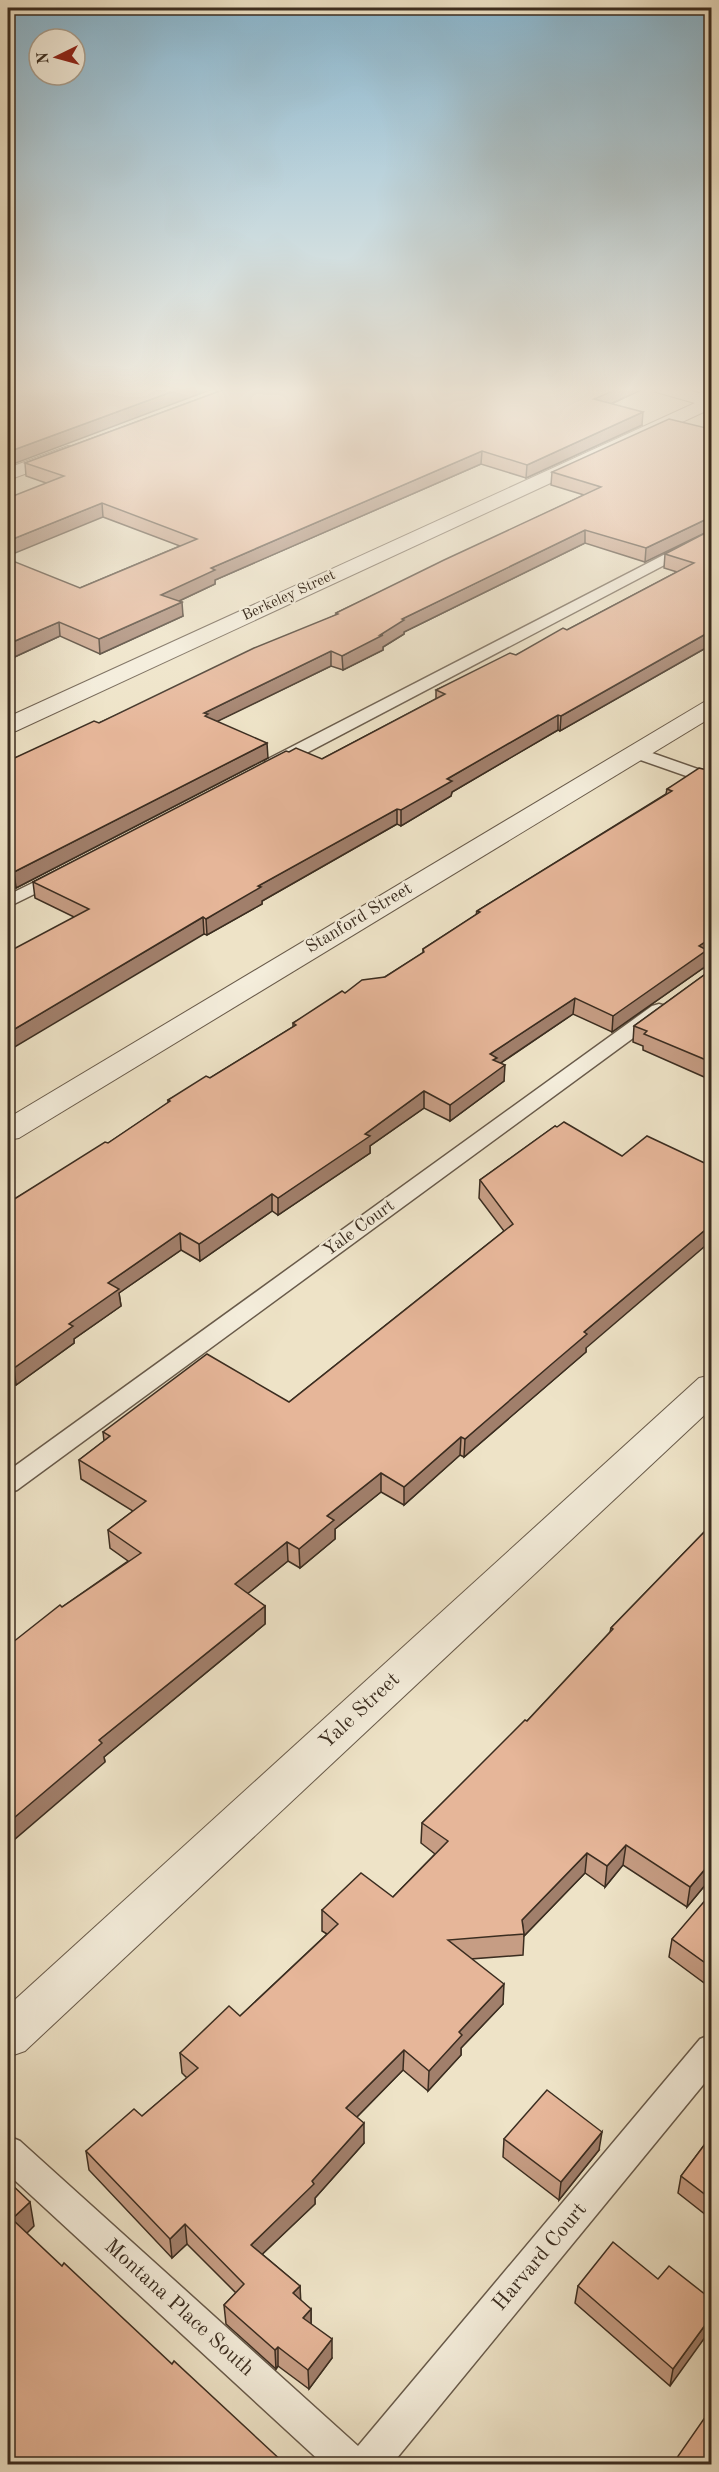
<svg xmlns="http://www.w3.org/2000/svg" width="719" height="2472" viewBox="0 0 719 2472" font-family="'Old Standard TT',serif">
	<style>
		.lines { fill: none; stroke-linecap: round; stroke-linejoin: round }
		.lane-casing { stroke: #685a4a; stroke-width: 3 }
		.street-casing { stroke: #685a4a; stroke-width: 2 }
		.lane { fill: #f4eddb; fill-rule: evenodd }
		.street { fill: #f4eddb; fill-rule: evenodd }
		.wall { fill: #c69d84; stroke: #3b2d20; stroke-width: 1.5 }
		.shaded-wall { fill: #a17f6b; stroke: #3b2d20; stroke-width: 1.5 }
		.building { fill: #e6b699; stroke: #3b2d20; stroke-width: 1.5 }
		.labels { text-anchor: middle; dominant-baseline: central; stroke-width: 4.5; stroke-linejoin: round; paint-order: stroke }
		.far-street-label { font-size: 15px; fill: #3b2d20; stroke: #f4eddb }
		.street-label { font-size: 18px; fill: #3b2d20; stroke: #f4eddb }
		.near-street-label { font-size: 21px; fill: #3b2d20; stroke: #f4eddb }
	</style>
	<rect width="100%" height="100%" fill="#eee3c7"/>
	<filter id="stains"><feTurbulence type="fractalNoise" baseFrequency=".00333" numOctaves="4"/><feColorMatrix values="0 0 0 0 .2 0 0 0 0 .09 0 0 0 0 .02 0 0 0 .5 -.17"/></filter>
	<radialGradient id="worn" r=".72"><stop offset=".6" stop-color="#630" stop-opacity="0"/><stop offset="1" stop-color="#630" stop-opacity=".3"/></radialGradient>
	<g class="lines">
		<g class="lane-casing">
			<g id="lane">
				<path d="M712,530V540L278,768H266L264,764L266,760Z"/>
				<path d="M635,747L712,774V785L629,756L627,752Z"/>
				<path d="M59,870L65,871L68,875L65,879L8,907V895Z"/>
				<path d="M659,1004L666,1006L669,1010L666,1014L17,1490L8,1493V1471L652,1006Z"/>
				<path d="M712,2034V2074L392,2464H323L8,2174V2136L20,2141L358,2446L700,2039Z"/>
			</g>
		</g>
		<g class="street-casing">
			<g id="street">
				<path d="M653,388H682L698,393L712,391V401L708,402L711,406L708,410L16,731L8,733V717L695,403L656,392Z"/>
				<path d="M68,446L75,448L77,452L75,456L8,480V468Z"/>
				<path d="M712,700V717L19,1138L8,1140V1118L704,702Z"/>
				<path d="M712,1375V1408L25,2051L8,2057V2006L699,1378Z"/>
			</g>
		</g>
		<use href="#lane" class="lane"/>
		<use href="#street" class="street"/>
	</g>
	<g class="wall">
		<path d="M228,388H645L611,404L642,425L526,478L481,464L215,580V584L179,601L183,616L100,654L60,636L8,660L80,588L180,546L103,517L46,483L26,476L25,463Z"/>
		<path d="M710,429L645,562L585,543L404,632V634L383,647V650L343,670L331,666L217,721L268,758L16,888L13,887L8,890V761L99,723L336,615V613L584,495L551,485L552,472Z"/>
		<path d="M711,530V645L560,731L558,730L452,792L451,796L401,826L397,824L262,901V904L207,935L204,934L74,917L35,898L33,882L289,752L322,759L436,699V690L516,655L567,630L677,572L664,568L665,554Z"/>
		<path d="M711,751V952L707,956L706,966L612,1032L573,1014L501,1063L504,1081L450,1121L424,1108L370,1146V1153L278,1215L272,1211L200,1261L181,1250L119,1293L121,1306L74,1339V1343L16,1385L8,1380V1203L108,1143L168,1103V1100L210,1078L293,1027V1023L345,993L385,977L423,953V949L476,915L477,911L666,794L667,789L705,769L706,754Z"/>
		<path d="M711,970V1080L643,1050V1046L633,1042L634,1026Z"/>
		<path d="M555,1126L586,1348V1352L464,1457L460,1455L404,1505L381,1492L335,1529V1539L300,1568L288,1561L247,1594L265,1606V1624L104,1757L105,1762L62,1607L128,1561L110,1548L108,1530L133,1511L81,1479L79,1460L104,1441L103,1432L289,1402L504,1231L479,1198L480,1180Z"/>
		<path d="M711,1525V1878L687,1907L623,1865L605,1887L585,1873L524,1936L523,1955L471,1959L503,2004L461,2048V2055L428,2091L403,2070L357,2117L364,2143L315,2198V2204L262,2254L300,2286V2300L311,2309V2324L332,2358L309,2389L278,2366L276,2369L226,2324L224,2305L236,2293L187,2244L172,2258L89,2170L86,2151L142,2116L187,2078L182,2073L180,2053L240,2016L327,1934L322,1931V1910L393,1897L435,1854L421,1843L422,1823L527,1721L610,1632L611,1628Z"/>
		<path d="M711,1899V1988L669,1957L672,1939Z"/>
		<path d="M711,2136V2219L678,2193L681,2176Z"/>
		<path d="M504,2139L599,2150L559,2200L503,2157Z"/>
		<path d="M578,2286L711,2299L670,2386L575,2303Z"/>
		<path d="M676,2459L711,2464H675Z"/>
	</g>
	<g class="shaded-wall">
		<path d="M182,388H215L8,466V452Z"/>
		<path d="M619,388H645L593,412L594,399Z"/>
		<path d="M643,412L642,425L526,478L527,465Z"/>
		<path d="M482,451L481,464L215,580V584L162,609L161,595L211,568Z"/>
		<path d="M102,503L103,517L8,556V541Z"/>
		<path d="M711,517V530L645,562L646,548Z"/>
		<path d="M585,530V543L404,632V634L383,647V650L343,670L342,656L380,635L402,619Z"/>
		<path d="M182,602L183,616L100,654L99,639Z"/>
		<path d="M59,622L60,636L8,660V644Z"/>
		<path d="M711,631V645L560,731L561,716Z"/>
		<path d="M331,651V666L208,726L204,713Z"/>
		<path d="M558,715V730L452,792L451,796L401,826V810L447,779Z"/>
		<path d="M267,743L268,758L16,888L14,872Z"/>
		<path d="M397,809V824L262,901V904L207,935L206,919L258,886Z"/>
		<path d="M11,871L13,887L8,890V873Z"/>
		<path d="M203,917L204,934L8,1051V1033Z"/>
		<path d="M711,938V952L707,956L706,966L612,1032L613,1016L699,946Z"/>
		<path d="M575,998L573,1014L496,1066L505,1065L504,1081L450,1121V1105L490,1054Z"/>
		<path d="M424,1091V1108L370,1146V1153L278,1215V1198Z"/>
		<path d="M272,1194V1211L200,1261L199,1244Z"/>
		<path d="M711,1225V1241L586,1348V1352L464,1457L465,1439L584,1332Z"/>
		<path d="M180,1233L181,1250L119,1293L121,1306L74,1339V1343L16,1385L14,1368L69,1324L108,1283Z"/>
		<path d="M461,1437L460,1455L404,1505V1487Z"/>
		<path d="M381,1473V1492L335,1529V1539L300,1568L299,1549L327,1516Z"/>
		<path d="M287,1542L288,1561L236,1603L235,1584Z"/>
		<path d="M8,1554L10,1572L8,1574L9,1585L8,1587Z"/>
		<path d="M265,1606V1624L104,1757L105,1762L8,1845V1823L99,1740Z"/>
		<path d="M626,1845L623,1865L605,1887L607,1866Z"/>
		<path d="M587,1853L585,1873L524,1936L522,1920Z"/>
		<path d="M711,1862V1878L687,1907L690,1887Z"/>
		<path d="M504,1984L503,2004L461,2048V2055L428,2091L429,2071L459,2032Z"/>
		<path d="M404,2050L403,2070L346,2128V2108Z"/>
		<path d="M364,2123V2143L315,2198V2204L252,2264L251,2245L312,2181Z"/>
		<path d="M602,2132L599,2150L559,2200L561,2182Z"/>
		<path d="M30,2202L34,2226L17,2243L12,2219Z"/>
		<path d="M185,2224L187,2244L172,2258L170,2239Z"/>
		<path d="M300,2286L301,2305L293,2293Z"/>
		<path d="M311,2309V2328L303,2318Z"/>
		<path d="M711,2317V2329L670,2386L673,2369Z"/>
		<path d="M332,2339V2358L309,2389L308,2370Z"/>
		<path d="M278,2347V2366L276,2369L275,2350Z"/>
	</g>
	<g class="building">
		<path d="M8,388H182L8,452Z"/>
		<path d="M228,388H619L594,399L643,412L527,465L482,451L211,568L215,570L161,595L182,602L99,639L59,622L8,644V559L80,588L197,539L102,503L8,541V498L64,476L25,463Z"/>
		<path d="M669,419L710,429L711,428V517L646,548L585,530L402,619L404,620L380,635H383L342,656L331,651L204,713L208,714L205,716L267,743L14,872L11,871L8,873V761L94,721L99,723L254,648L338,614L336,613L444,560L601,487L552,472Z"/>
		<path d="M711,530V631L561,716L558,715L447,779L452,781L401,810L397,809L258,886L261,887L206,919L203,917L8,1033V952L89,909L33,882L286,751L289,752L296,748L322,759L445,694L436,690L510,653L516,655L563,628L567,630L694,563L665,554Z"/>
		<path d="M711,751V756L706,754Z"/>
		<path d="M699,768L711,771V938L699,946L707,950L613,1016L575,998L490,1054L497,1058L493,1060L505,1065L450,1105L424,1091L365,1134L370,1136L278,1198L272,1194L199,1244L180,1233L108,1283L119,1289L69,1324L73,1326L14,1368L8,1364V1203L105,1142L108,1143L170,1101L168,1100L206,1076L210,1078L296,1025L293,1023L342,991L345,993L362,980L385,977L424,952L423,949L480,912L477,911L672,791L667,789Z"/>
		<path d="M711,970V1062L644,1034L647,1031L634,1026Z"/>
		<path d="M564,1122L622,1156L647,1136L711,1166V1225L584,1332L587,1334L553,1363L465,1439L461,1437L404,1487L381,1473L327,1516L334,1520L299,1549L287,1542L235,1584L265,1606L99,1740L102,1743L8,1823V1646L60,1605L62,1607L141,1553L108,1530L146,1501L79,1460L110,1436L103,1432L207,1354L289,1402L513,1224L480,1180L555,1126L557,1127Z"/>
		<path d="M711,1525V1862L690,1887L626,1845L607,1866L587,1853L522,1920L524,1934L448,1940L504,1984L459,2032L462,2035L429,2071L404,2050L346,2108L364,2123L312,2181L314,2184L251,2245L300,2286L293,2293L311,2309L303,2318L332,2339L308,2370L278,2347L275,2350L224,2305L244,2284L185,2224L170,2239L86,2151L134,2109L142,2116L198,2068L180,2053L229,2006L240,2016L338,1924L322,1910L361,1873L393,1897L448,1841L422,1823L525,1720L527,1721L613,1629L611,1628Z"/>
		<path d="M708,1897L711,1899V1967L672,1939Z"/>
		<path d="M547,2090L602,2132L561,2182L504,2139Z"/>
		<path d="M711,2136V2199L681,2176Z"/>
		<path d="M8,2181L30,2202L12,2219L62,2266L64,2263L172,2364L174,2361L285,2464H8Z"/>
		<path d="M613,2242L658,2279L669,2266L711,2299V2317L673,2369L578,2286Z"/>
		<path d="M708,2413L711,2415V2464H682L676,2459Z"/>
	</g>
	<linearGradient id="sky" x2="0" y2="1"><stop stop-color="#89b8d2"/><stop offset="0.53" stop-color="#f7f2e6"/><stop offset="1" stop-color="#f7f2e6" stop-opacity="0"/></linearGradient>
	<rect width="719" height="734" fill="url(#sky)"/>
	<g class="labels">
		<g class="far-street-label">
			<text transform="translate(289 596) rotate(-25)">Berkeley Street</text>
		</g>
		<g class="street-label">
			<text transform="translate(359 918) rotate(-31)">Stanford Street</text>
			<text transform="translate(359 1228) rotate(-36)">Yale Court</text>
		</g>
		<g class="near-street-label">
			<text transform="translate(360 1711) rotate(-43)">Yale Street</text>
			<text transform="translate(540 2257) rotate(-50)">Harvard Court</text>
			<text transform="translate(179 2308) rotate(42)">Montana Place South</text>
		</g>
	</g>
	<rect width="719" height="2472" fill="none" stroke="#eee3c7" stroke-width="30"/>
	<rect x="9" y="9" width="701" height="2454" fill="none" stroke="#3b2d20" stroke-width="3"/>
	<rect x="15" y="15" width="689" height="2442" fill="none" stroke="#3b2d20" stroke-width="1.5"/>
	<g transform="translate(57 57) rotate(265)"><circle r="28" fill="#f4eddb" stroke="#aaa090" stroke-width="1.5"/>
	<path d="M0-4.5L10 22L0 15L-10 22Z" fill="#8f2418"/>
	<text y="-9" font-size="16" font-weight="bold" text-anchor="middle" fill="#3b2d20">N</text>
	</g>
	<rect width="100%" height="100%" filter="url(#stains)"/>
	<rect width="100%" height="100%" fill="url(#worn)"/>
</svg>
